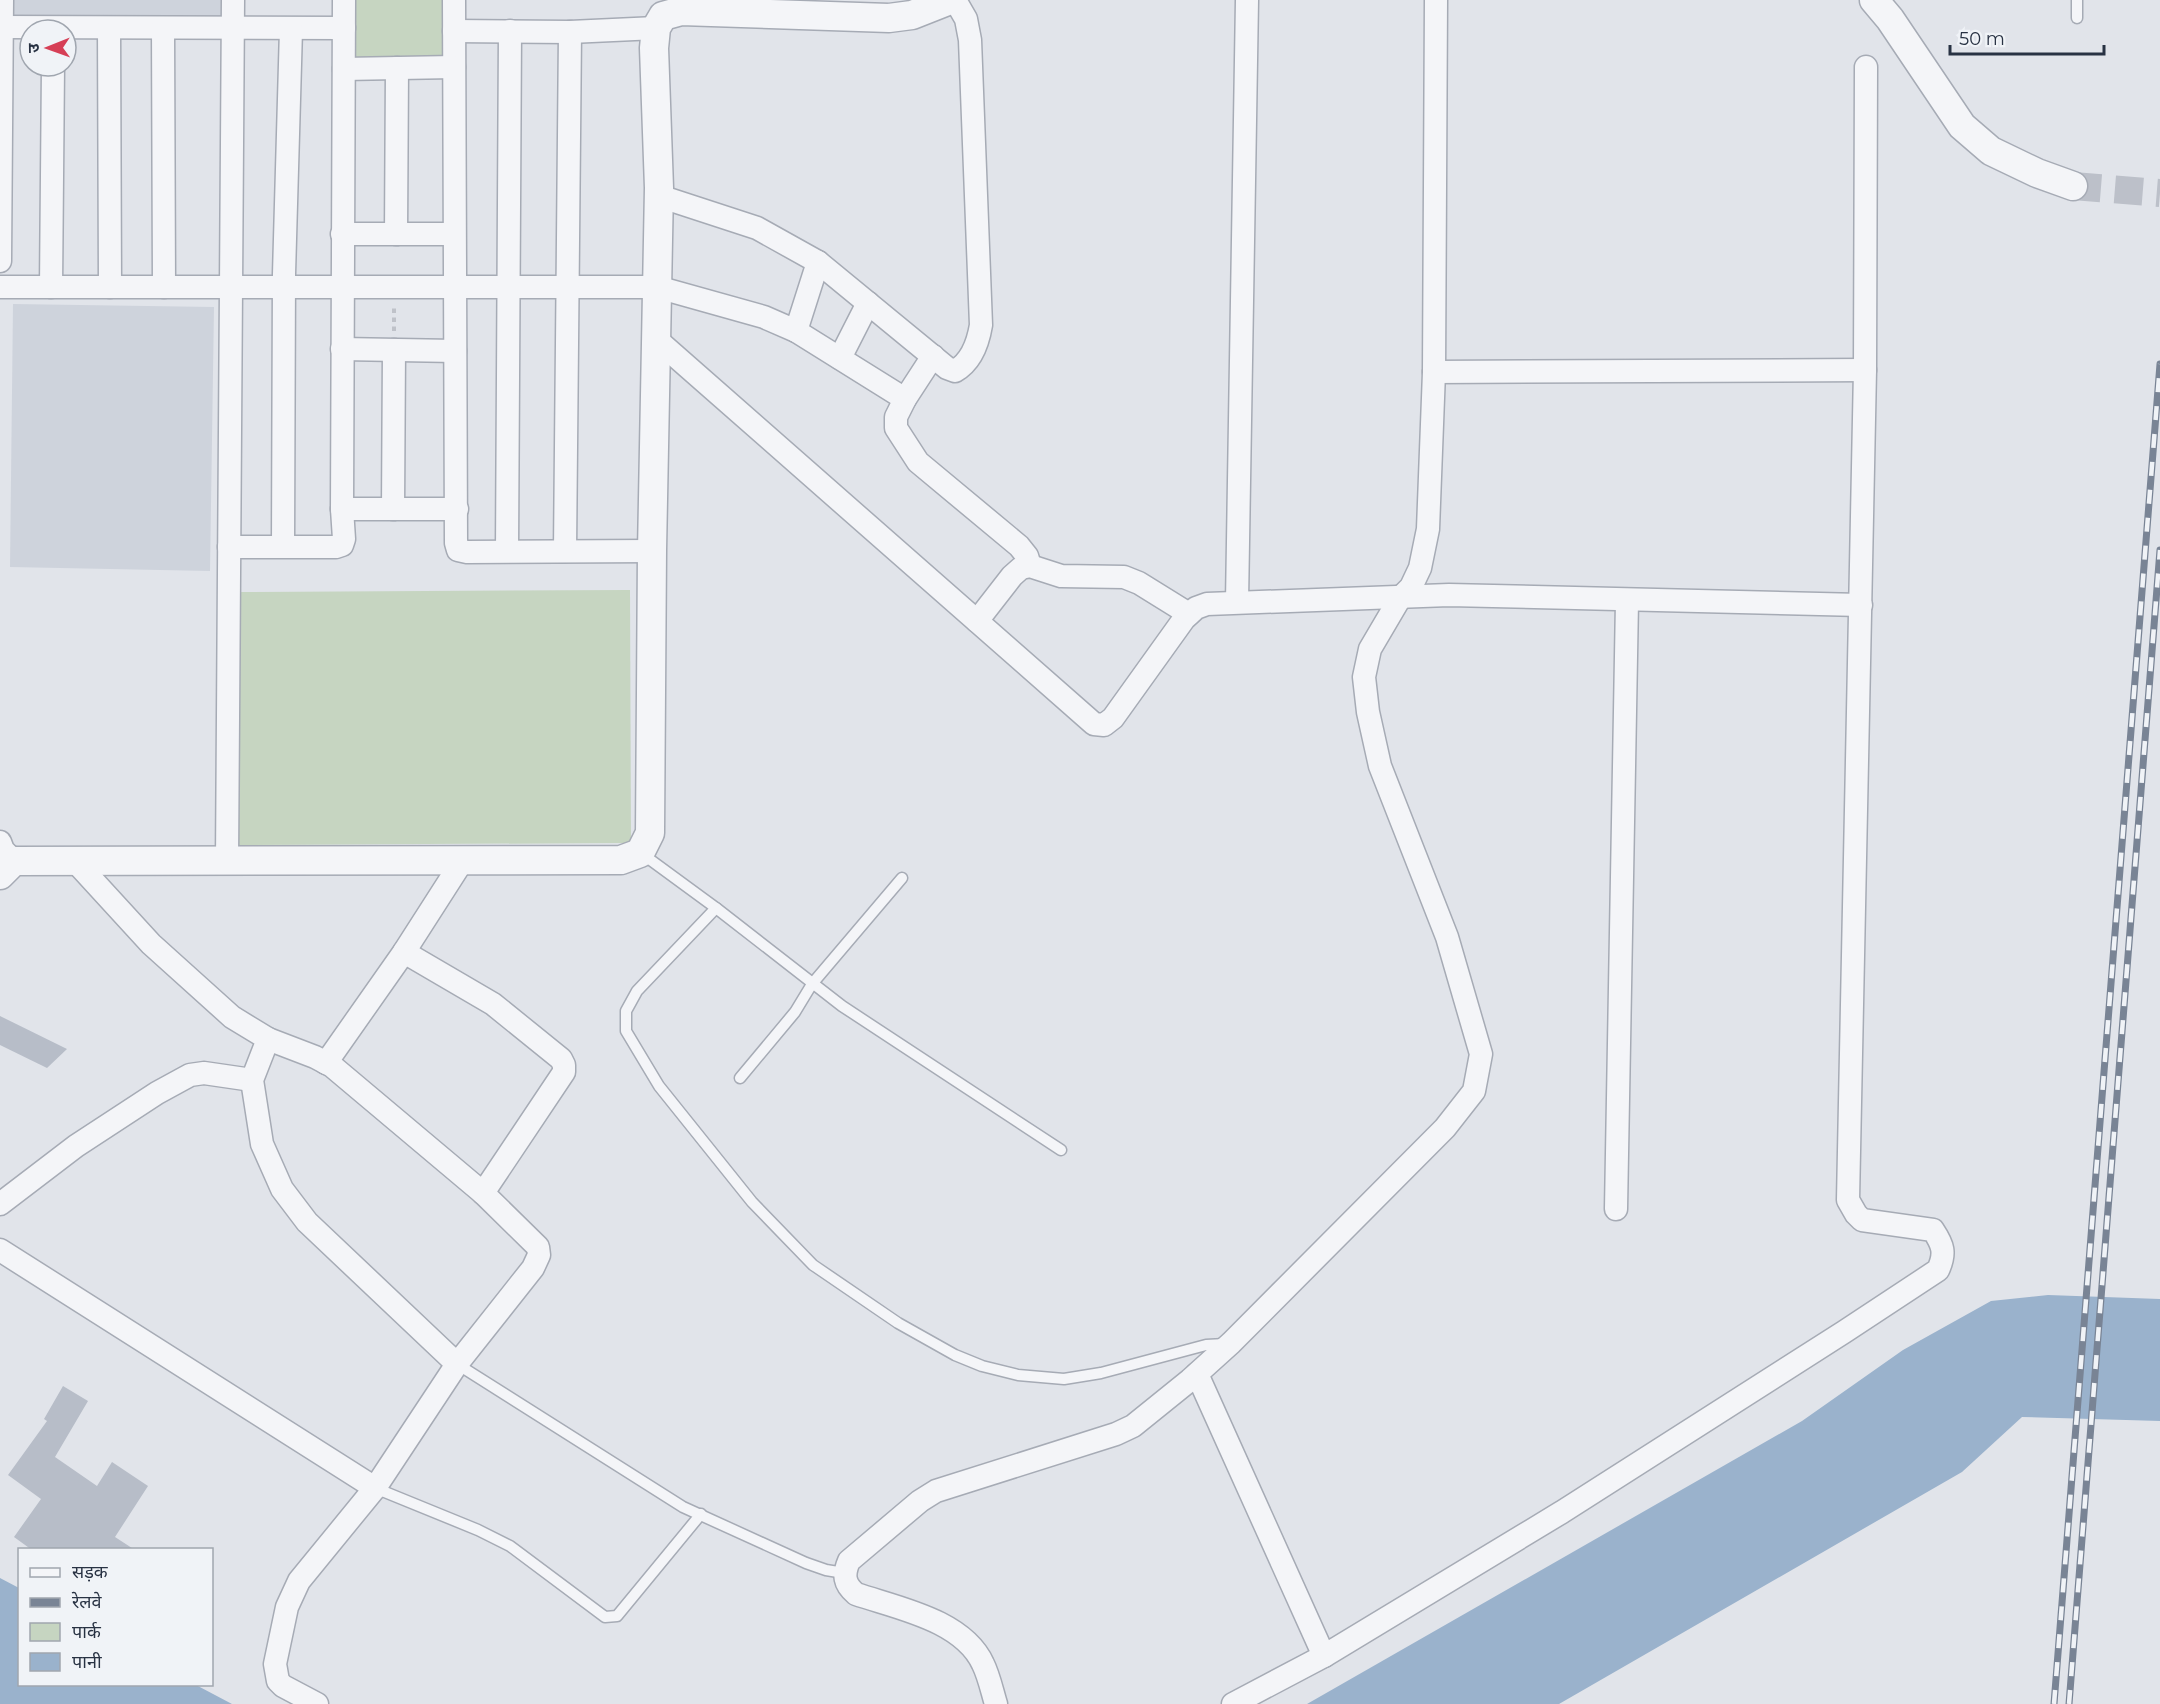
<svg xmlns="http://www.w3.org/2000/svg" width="2160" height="1704" viewBox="0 0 2160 1704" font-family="Montserrat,'Noto Sans Devanagari',sans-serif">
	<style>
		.built { fill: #ced3dc }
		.green { fill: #c6d5c1 }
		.water { fill: #9ab2cc }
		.building { fill: #b7bdc8 }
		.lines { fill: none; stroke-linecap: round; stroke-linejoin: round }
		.tertiary-tunnel { stroke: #bcc0c9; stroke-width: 28; stroke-dasharray: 28 14; stroke-linecap: butt }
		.service-casing { stroke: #a6abb5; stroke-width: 13 }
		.minor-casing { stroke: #a6abb5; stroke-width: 25 }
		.tertiary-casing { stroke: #a6abb5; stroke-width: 31 }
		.path { stroke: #bfc2c9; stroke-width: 4; stroke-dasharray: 4.5 4.5; stroke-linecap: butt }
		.service { stroke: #f4f5f8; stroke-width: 10 }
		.minor { stroke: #f4f5f8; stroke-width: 22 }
		.tertiary { stroke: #f4f5f8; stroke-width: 28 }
		.rail-casing { stroke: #798495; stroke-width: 7 }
		.rail { stroke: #f0f3f7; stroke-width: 4.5; stroke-dasharray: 14; stroke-linecap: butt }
	</style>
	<rect width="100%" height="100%" fill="#e1e4ea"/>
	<g class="built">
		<path d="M10,0H228V24L9,23Z"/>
		<path d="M13,304L214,307L210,571L10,567Z"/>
	</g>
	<g class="green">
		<path d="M349,0H444V63L348,62Z"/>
		<path d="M630,590L631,843L239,845L237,592Z"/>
	</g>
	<g class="water">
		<path d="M2048,1295L2160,1299V1421L2022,1417L1962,1472L1559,1704H1307L1802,1421L1903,1350L1991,1301Z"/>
		<path d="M0,1578L19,1588L20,1684L196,1685L232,1704H0Z"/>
	</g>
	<g class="building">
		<path d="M0,1016L67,1049L47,1068L0,1045Z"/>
		<path d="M63,1386L88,1401L55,1457L97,1486L112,1462L148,1486L115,1537L135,1550H32L14,1537L41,1499L8,1475L47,1421L44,1419Z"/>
	</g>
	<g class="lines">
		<path class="tertiary-tunnel" d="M2073,186L2160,193"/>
		<g class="service-casing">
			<g id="service">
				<path d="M2077,18V0"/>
				<path d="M641,853L716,908L842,1006L1061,1150"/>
				<path d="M716,908L637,991L626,1011V1031L659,1086L752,1202L813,1265L898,1323L955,1355L982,1366L1018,1375L1064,1379L1101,1373L1206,1345L1225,1344"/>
				<path d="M740,1078L795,1012L812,984L902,878"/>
				<path d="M457,1364L683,1507L806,1563L826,1570L844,1573"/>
				<path d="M375,1488L478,1530L510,1546L605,1617L617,1616L701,1514"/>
			</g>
		</g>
		<g class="minor-casing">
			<g id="minor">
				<path d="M454,0L456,543L458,550L467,552L652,551"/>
				<path d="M0,27L344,28"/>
				<path d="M109,28L110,287"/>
				<path d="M163,28L164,287"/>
				<path d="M454,31L570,32L656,28"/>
				<path d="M344,69L454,67"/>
				<path d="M659,196L757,228L818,262L947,368L955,371C971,362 978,343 981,325L970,40L966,19L955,0"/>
				<path d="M342,234H454"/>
				<path d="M396,234L397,68"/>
				<path d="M0,261L2,0"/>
				<path d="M0,287H657L764,317L796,331L818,262"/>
				<path d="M51,287L53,66"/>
				<path d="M796,331L905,399"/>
				<path d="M656,339L1094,724L1104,725L1113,718L1184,619L1196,608L1207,604L1449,595L1861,605"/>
				<path d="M342,349L455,351"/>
				<path d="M933,356L905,399L896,417V428L918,462L1019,546L1027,556L1030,566"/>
				<path d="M840,358L868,303"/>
				<path d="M1434,372L1865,370"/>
				<path d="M342,509H457"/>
				<path d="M393,509L394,350"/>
				<path d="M283,546L284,274L291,29"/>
				<path d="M229,547H336L342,545L344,539L342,509L344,0"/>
				<path d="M507,551L510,31"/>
				<path d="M565,551L570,32"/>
				<path d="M1237,602L1247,0"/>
				<path d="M977,621L1012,576L1021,568L1030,566L1061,576L1124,577L1139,583L1189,614"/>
				<path d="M0,842L3,850L14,861"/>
				<path d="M74,860L151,944L232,1017L268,1039L252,1080L262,1144L282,1189L307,1222L457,1364"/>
				<path d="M227,861L233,0"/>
				<path d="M404,952L493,1004L561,1059L564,1065V1072L483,1193"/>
				<path d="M268,1039L315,1057L332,1066L483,1193L538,1247L539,1255L533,1268L457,1364L375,1488L299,1581L287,1607L275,1664L278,1681L283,1686L317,1704"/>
				<path d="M326,1063L404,952L463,860"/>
				<path d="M0,1204L76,1146L157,1093L190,1075L204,1073L252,1080"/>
				<path d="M1616,1209L1627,601"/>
				<path d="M0,1250L375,1488"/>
				<path d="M1197,1374L1324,1656"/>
				<path d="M996,1704C992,1691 989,1676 983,1664C963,1620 897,1608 856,1594C844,1584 843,1575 849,1561L920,1501L936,1491L1116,1434L1133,1426L1190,1380L1231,1343L1445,1128L1474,1091L1481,1054L1447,937L1380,766L1368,712L1364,677L1370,649L1400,598L1411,587L1420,568L1428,529L1434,372L1436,0"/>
				<path d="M1233,1704L1324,1656L1562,1512L1844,1332L1938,1270C1946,1253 1943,1245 1933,1230L1862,1220L1856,1214L1848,1200L1865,370L1866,67"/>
			</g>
		</g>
		<g class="tertiary-casing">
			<g id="tertiary">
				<path d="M1874,0L1890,19L1962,126L1991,151L2037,173L2073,186"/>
				<path d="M0,875L14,861L621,860L640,853L650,833L652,551L659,188L654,48L656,28L663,16L681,11L889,18L912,15L950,0"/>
			</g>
		</g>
		<path class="path" d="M394,331V306"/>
		<use href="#service" class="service"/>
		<use href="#minor" class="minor"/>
		<use href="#tertiary" class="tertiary"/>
		<g class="rail-casing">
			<g id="rail">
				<path d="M2054,1704L2160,364"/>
				<path d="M2069,1704L2160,550"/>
			</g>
		</g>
		<use href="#rail" class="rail"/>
	</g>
	<rect x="18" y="1548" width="195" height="138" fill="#f0f3f7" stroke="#a0a6af" stroke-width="1.5"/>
	<rect x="30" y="1568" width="30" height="9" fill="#f4f5f8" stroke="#a0a6af" stroke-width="1.5"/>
	<text x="72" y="1578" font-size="18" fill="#283243">सड़क</text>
	<rect x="30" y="1598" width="30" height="9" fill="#798495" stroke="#a0a6af" stroke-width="1.5"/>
	<text x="72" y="1608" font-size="18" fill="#283243">रेलवे</text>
	<rect x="30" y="1623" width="30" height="18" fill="#c6d5c1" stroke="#a0a6af" stroke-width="1.5"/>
	<text x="72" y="1638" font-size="18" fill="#283243">पार्क</text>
	<rect x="30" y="1653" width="30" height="18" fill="#9ab2cc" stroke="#a0a6af" stroke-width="1.5"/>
	<text x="72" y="1668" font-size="18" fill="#283243">पानी</text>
	<g transform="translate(48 48) rotate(269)"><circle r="28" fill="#f0f3f7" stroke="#a0a6af" stroke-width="1.5"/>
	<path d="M0-4.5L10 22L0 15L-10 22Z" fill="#d63f56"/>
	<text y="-9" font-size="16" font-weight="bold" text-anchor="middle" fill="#283243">उ</text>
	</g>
	<path d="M1950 45v9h154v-9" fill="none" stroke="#283243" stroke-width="3"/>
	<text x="1959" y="45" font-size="18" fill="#283243" stroke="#f0f3f7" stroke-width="4.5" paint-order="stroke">50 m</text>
</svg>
